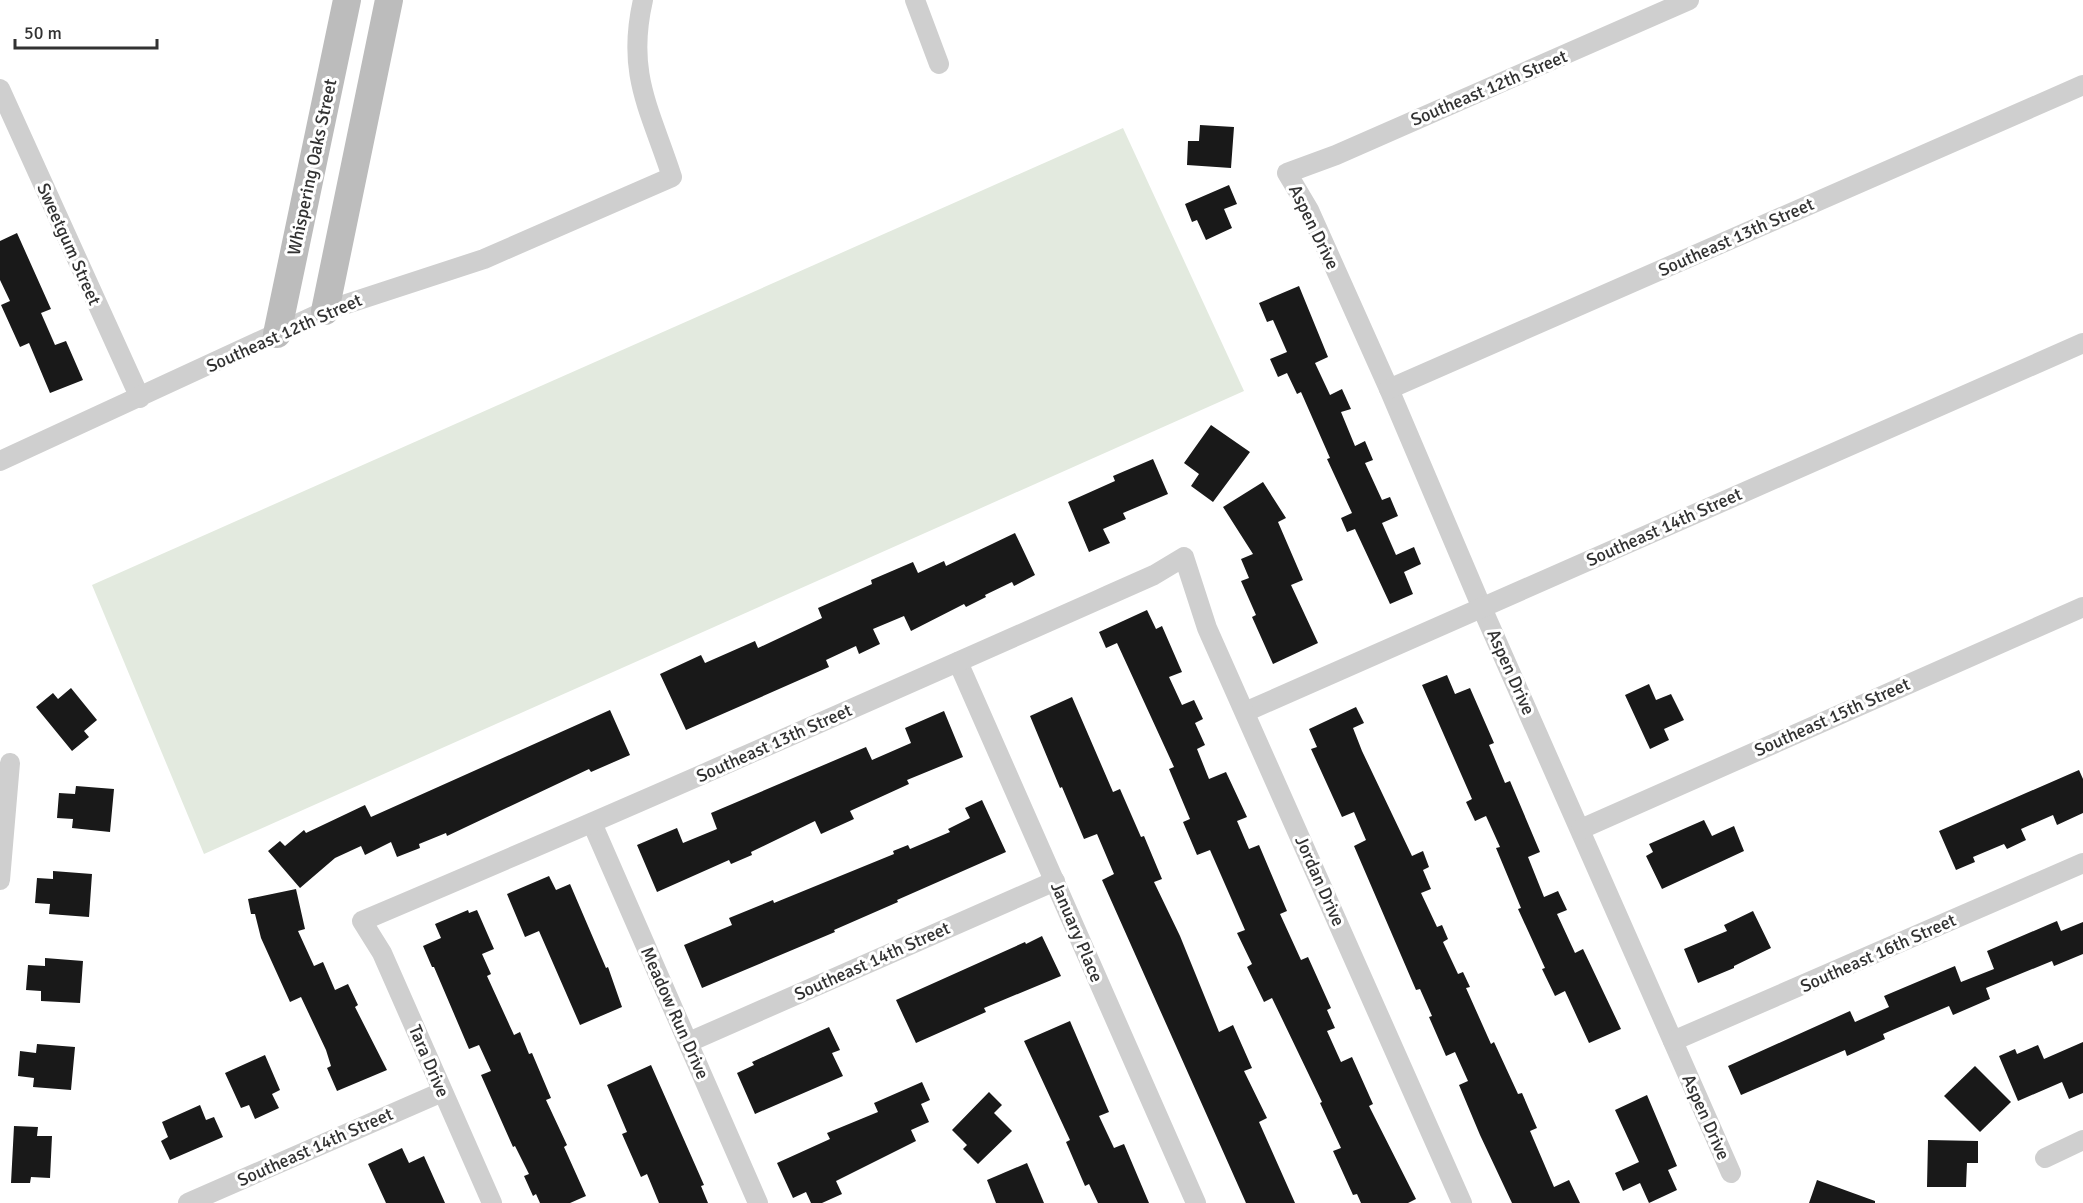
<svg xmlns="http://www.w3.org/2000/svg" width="2083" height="1203" viewBox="0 0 2083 1203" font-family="Signika,sans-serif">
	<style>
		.green { fill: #e3eadf }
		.building { fill: #191919 }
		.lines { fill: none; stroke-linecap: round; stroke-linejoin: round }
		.street { stroke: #cfcfcf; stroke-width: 20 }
		.secondary { stroke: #bcbcbc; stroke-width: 28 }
		.labels { text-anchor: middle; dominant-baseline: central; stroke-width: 6; stroke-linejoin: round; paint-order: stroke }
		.street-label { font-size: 18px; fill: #323232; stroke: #fff }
	</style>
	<rect width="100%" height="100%" fill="#fff"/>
	<path class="green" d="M1123,128L1244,391L204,854L92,585Z"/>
	<g class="building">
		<path d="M1200,125L1234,127L1231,168L1187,165L1188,141H1199Z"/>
		<path d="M1229,185L1237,204L1224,209L1232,228L1206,240L1197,220L1192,222L1185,204Z"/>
		<path d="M17,233L51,309L41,313L55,345L66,341L83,380L50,393L29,343L20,347L1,305L10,301L0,280V241Z"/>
		<path d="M1299,286L1328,357L1315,363L1330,395L1342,389L1351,409L1341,412L1355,446L1365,441L1373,460L1365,463L1382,500L1390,497L1398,516L1382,523L1396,555L1414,547L1421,564L1404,572L1413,594L1390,604L1355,529L1347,532L1341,518L1352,513L1327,459L1330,458L1301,392L1297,394L1287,373L1278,377L1270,359L1287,352L1273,320L1267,322L1259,303Z"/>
		<path d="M1211,425L1250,452L1213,502L1191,486L1199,474L1184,463Z"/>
		<path d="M1153,459L1168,494L1123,513L1126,519L1103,529L1110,543L1089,552L1068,502L1115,481L1113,476Z"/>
		<path d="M1263,482L1286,518L1278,522L1303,580L1291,585L1318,643L1273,664L1252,617L1256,615L1241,581L1249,578L1241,559L1253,554L1223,507Z"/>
		<path d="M1015,533L1035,575L1014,586L1012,582L985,595L986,597L966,607L964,604L911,631L904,616L873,629L880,644L859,654L856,646L826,660L829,667L686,730L660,674L701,655L705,663L755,641L758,648L822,618L818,608L872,584L871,580L913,562L918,573L944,561L946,566Z"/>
		<path d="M1147,610L1156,629L1162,626L1182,672L1169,677L1182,705L1194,700L1203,719L1195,723L1205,745L1197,749L1209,779L1226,772L1247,817L1237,821L1249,849L1259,845L1287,911L1280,914L1301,960L1308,957L1331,1008L1327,1010L1335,1028L1327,1031L1341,1062L1352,1057L1373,1104L1369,1106L1416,1199L1408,1203H1361L1357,1194L1353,1195L1333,1151L1341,1148L1320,1103L1322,1102L1272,998L1264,1002L1247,967L1252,964L1237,933L1245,930L1210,850L1197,855L1183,822L1190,819L1169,769L1174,767L1117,643L1106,648L1099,632Z"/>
		<path d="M1447,675L1455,694L1470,688L1494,743L1489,745L1505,783L1510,781L1540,852L1528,857L1544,897L1558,891L1567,910L1557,914L1575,953L1583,949L1621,1029L1589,1043L1565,991L1555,996L1542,969L1545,968L1518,909L1521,908L1496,848L1500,847L1486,816L1475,821L1466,802L1472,799L1422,685Z"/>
		<path d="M1649,684L1656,700L1671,694L1684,720L1664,729L1669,740L1650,749L1625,695Z"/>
		<path d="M71,688L97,720L84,731L89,737L72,751L36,707L53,693L58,699Z"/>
		<path d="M1072,697L1113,792L1120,789L1141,837L1144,836L1162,879L1154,882L1180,936L1219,1032L1233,1025L1252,1068L1244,1071L1267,1118L1259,1122L1295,1203H1246L1102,880L1114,874L1097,834L1084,839L1062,787L1060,788L1030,716Z"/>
		<path d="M1356,707L1364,723L1353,728L1362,751L1412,856L1423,851L1429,867L1423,870L1431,889L1421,893L1437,927L1442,925L1448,939L1443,942L1458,974L1463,972L1470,987L1466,988L1491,1044L1494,1042L1518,1094L1522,1093L1537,1128L1530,1131L1554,1187L1569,1180L1580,1203H1512L1480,1135L1459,1085L1468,1081L1455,1052L1446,1056L1429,1017L1432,1016L1420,989L1416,990L1354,846L1366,840L1354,812L1342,817L1311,749L1317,747L1309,729Z"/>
		<path d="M610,710L630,755L591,772L589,769L447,836L446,833L419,844L420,848L397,857L391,842L365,855L361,846L335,858L300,888L268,851L280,841L285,846L304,830L306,833L365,805L371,817Z"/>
		<path d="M944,711L963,757L907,780L909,784L850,811L854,819L821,834L815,821L751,852L752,855L731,864L729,860L657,892L637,845L677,828L683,843L717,829L711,813L866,747L872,760L911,743L905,728Z"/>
		<path d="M2079,770L2083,779V813L2057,825L2053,815L2021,829L2026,840L2007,849L2004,844L1973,857L1975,862L1956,870L1939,831Z"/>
		<path d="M76,786L114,789L110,832L72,828L73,819L57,818L59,793L75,794Z"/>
		<path d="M982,800L1006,852L897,900L898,902L834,930L835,932L702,988L684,945L732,925L729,918L773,900L774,903L894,854L893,851L908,845L910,849L950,832L948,829L970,818L965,808Z"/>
		<path d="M1704,820L1712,836L1734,826L1744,851L1662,889L1646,856L1653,852L1649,844Z"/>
		<path d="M53,871L92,874L89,917L49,914L50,904L35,903L37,878L53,879Z"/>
		<path d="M549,876L556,890L570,884L606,968L608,967L622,1007L580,1025L539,931L525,937L507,894Z"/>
		<path d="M296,889L305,929L298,931L314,966L323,962L335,990L348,984L358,1005L355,1007L387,1070L337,1091L327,1068L331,1066L326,1050L301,997L290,1002L261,938L255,914H251L248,899Z"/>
		<path d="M468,910L469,913L477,910L494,949L482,954L491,974L487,976L514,1035L520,1032L529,1054L532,1053L551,1098L546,1100L567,1145L564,1147L586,1196L570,1203H540L536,1194L533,1196L524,1176L529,1174L515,1146L513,1147L481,1075L491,1071L479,1045L469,1049L434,967H432L423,946L441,938L435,924Z"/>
		<path d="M1753,911L1771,948L1734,966V968L1698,983L1684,949L1727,931L1724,925Z"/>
		<path d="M2057,921L2061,931L2083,922V954L2054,966L2052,961L1986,988L1990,999L1953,1015L1949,1006L1883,1034L1885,1039L1847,1056L1845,1050L1741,1095L1728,1066L1850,1011L1855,1022L1889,1007L1884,996L1955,966L1961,982L1994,969L1987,951Z"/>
		<path d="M1042,936L1061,976L984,1008L986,1012L916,1043L896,1000L1025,942L1026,944Z"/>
		<path d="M45,958L83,961L80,1003L41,1001V991L26,990L28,965L45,966Z"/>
		<path d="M1070,1021L1109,1112L1099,1116L1114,1148L1124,1144L1149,1203H1098L1089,1184L1085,1186L1066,1142L1070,1140L1024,1041Z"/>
		<path d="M829,1027L840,1050L832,1053L843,1076L755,1114L737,1073L754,1065L752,1062Z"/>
		<path d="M2083,1042V1093L2069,1099L2062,1082L2018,1101L1999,1056L2015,1049L2017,1054L2038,1045L2044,1059Z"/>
		<path d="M37,1044L75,1047L71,1090L33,1087L34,1078L18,1076L20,1051L36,1053Z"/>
		<path d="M265,1055L280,1090L272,1094L279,1108L255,1119L249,1105L241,1108L225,1073Z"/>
		<path d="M651,1065L704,1185L701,1186L708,1203H659L647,1174L641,1177L622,1134L627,1132L607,1085Z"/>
		<path d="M1975,1066L2011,1102L1980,1132L1944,1096Z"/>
		<path d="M922,1082L930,1100L921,1104L929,1122L911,1130L916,1141L836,1181L842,1194L822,1203H811L806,1192L793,1198L777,1163L830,1139L827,1133L878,1112L874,1103Z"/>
		<path d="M989,1092L1002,1105L994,1113L1012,1131L978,1164L963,1149L967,1145L952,1130Z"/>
		<path d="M1647,1095L1677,1166L1668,1170L1677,1190L1649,1203L1640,1183L1623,1191L1615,1173L1639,1162L1615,1110Z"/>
		<path d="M200,1105L206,1120L214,1117L223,1137L170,1160L161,1141L168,1137L162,1122Z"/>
		<path d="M14,1126L38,1127L37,1136H52L50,1178L31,1177L30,1183H11Z"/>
		<path d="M1928,1140L1978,1141V1163H1967L1966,1187H1927Z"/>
		<path d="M402,1148L409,1163L424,1156L445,1203H386L368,1164Z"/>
		<path d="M1027,1163L1044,1203H996L987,1180Z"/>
		<path d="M1817,1180L1875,1201V1203H1809Z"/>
	</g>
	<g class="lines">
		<g class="street">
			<path d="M915,0L939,64"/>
			<path d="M1689,0L1336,155L1287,173L1309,210L1389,389L1482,608L1731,1173"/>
			<path d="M0,89L140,398"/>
			<path d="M1389,389L2083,85"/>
			<path d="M0,461L325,311L484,259L672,177C650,109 626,74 643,0"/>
			<path d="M958,662L1196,1203"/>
			<path d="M1245,712L2083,343"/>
			<path d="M592,823L758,1203"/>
			<path d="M1581,829L2083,607"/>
			<path d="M0,880L10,763"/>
			<path d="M1673,1041L2083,863"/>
			<path d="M689,1042L1055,881"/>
			<path d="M2045,1158L2083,1140"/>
			<path d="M188,1203L442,1092"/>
			<path d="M492,1203L382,953L362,921C627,809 890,692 1154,575L1184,557L1207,628L1462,1203"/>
		</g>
		<g class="secondary">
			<path d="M325,311L389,0"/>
			<path d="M277,334L347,0"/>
		</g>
	</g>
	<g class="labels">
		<g class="street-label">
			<text transform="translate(1489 88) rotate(-23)">Southeast 12th Street</text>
			<text transform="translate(312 167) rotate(-78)">Whispering Oaks Street</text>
			<text transform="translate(1314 227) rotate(64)">Aspen Drive</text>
			<text transform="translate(1736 237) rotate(-24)">Southeast 13th Street</text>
			<text transform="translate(69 244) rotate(66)">Sweetgum Street</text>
			<text transform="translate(284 333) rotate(-24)">Southeast 12th Street</text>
			<text transform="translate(1664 527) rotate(-24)">Southeast 14th Street</text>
			<text transform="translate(1511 672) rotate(66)">Aspen Drive</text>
			<text transform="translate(1832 717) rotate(-24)">Southeast 15th Street</text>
			<text transform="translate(774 743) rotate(-24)">Southeast 13th Street</text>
			<text transform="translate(1320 881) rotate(66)">Jordan Drive</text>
			<text transform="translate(1077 932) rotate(67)">January Place</text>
			<text transform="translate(1878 953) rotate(-24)">Southeast 16th Street</text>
			<text transform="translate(872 961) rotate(-24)">Southeast 14th Street</text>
			<text transform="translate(675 1013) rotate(66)">Meadow Run Drive</text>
			<text transform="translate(429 1061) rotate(67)">Tara Drive</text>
			<text transform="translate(1706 1117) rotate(66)">Aspen Drive</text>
			<text transform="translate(315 1147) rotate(-24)">Southeast 14th Street</text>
		</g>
	</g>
	<path d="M15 39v9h142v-9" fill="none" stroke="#323232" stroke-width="3"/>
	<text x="24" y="39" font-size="18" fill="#323232" stroke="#ffffff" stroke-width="4.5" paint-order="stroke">50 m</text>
</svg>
